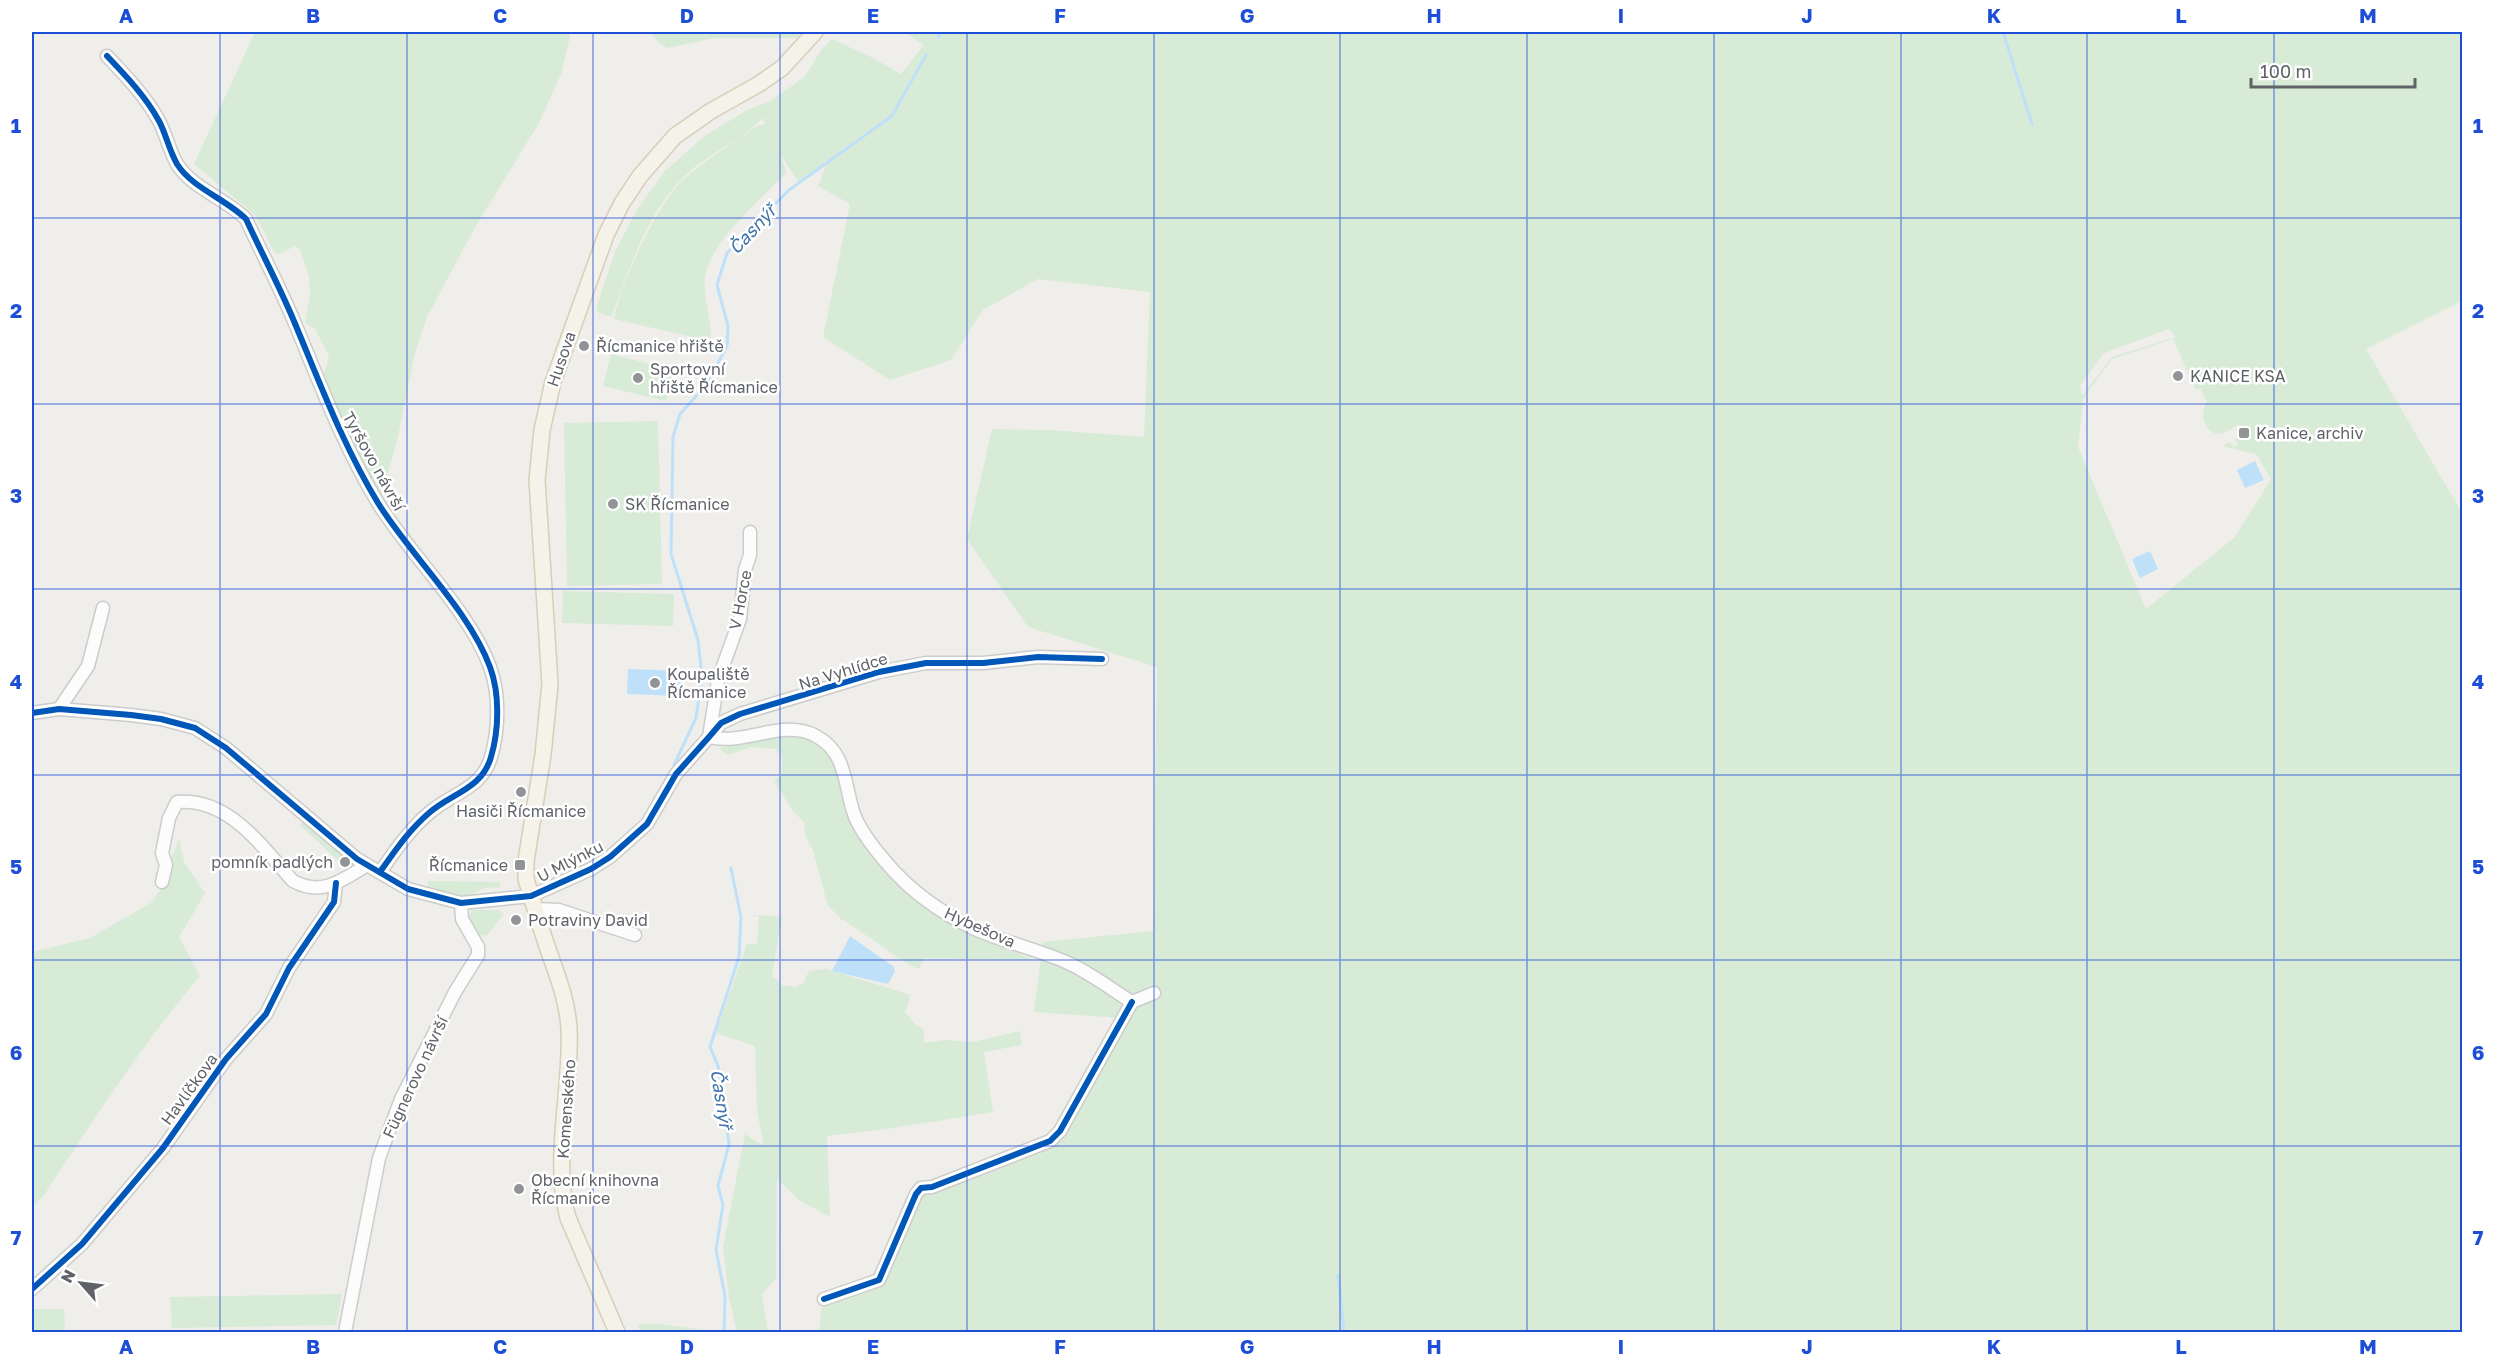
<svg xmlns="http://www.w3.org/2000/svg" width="2494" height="1364" viewBox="0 0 2494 1364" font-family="'Golos Text',sans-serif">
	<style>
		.green { fill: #d8ebd6; fill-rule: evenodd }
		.water { fill: #bfe0f9 }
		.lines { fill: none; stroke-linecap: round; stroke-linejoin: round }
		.stream { stroke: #bfe0f9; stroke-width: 3 }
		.minor-casing { stroke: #cbcccc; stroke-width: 15 }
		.major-casing { stroke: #d7ceb8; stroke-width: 18 }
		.minor { stroke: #fdfcfc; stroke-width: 12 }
		.major { stroke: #f4f2e9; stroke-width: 15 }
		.cycleway-casing { stroke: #fff; stroke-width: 10 }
		.cycleway { stroke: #0057b8; stroke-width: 6 }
		.grid { fill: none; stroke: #1d4ed8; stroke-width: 1.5; stroke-opacity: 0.55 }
		.poi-dot { fill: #919496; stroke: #fff; stroke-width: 2 }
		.labels { text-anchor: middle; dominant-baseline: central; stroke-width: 5; stroke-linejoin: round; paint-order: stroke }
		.poi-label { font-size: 16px; fill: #5f6368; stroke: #fff; text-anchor: start }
		.street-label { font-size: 16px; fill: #5f6368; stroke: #fff }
		.water-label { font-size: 18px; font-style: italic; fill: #4174aa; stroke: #fff }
		.neatline { fill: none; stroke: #1d4ed8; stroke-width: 2 }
		.grid-label { font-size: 20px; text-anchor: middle; font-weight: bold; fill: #1d4ed8 }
	</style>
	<rect width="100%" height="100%" fill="#efeeea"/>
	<g class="green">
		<path d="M255,32H571L561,74L539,123L474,229L427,317L415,353L397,441L381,496L358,457L323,378L329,356L315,329L305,323L310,294L309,278L301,251L295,246L279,254L274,252L256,216L194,164Z"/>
		<path d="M649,32H804L795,38H716L667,48L660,44Z"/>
		<path d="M904,32H2462V301L2366,349L2462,513V1332H819L822,1302L881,1285L922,1195L1057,1142L1122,1018L1034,1012L1043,942L1153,931L1157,667L1028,627L967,539L992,429L1050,430L1144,437L1150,292L1038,279L983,310L951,360L890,380L823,337L850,204L818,186L826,166L799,183L781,155L786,173C762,198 709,243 705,277C702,298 713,320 710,341L614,319C620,283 659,200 686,177C708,158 734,142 757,126L765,124L763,118C741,141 708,153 685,176C647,212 630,267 612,315L611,317L599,313L596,308L615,252L636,211L665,171L706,135L749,109L769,102L792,86L805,76L822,49L832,39L875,59L901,74L924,45ZM2169,329L2176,337L2112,357L2082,396L2080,386L2104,353ZM2173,339L2196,390L2200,388L2207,402C2198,414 2205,438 2224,433C2228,431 2234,427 2238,425L2246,431L2235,439L2238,445L2233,447L2230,442L2222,446L2256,454L2271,479L2235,537L2146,609L2078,447L2083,399L2112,359Z"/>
		<path d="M611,354L674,370L666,401L603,386Z"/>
		<path d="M658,421L662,584L567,586L564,423Z"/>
		<path d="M563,591L674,594L673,626L562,623Z"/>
		<path d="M785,736C804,738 818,741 831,756L878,860L968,931L1033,960L924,958L919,969L908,964L842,919L839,922L841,918L828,906L813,850L805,835L804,822L793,811L774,781L782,775V755L775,749L751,747L728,755L718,748Z"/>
		<path d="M304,822L350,858L346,868L300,825Z"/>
		<path d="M179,839L184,862L205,893L179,937L200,976C141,1045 94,1120 44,1195L32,1207V952L90,938L151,903L164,884L168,867Z"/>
		<path d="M428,881L500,882V887L485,888L471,895H446L427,889Z"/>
		<path d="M472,910H499L504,914L487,935L482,936C474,929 465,922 472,910Z"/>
		<path d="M759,915L782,917L772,976L782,985L796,987L803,983L809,971L826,969L911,995L905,1012L914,1023L924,1030V1043L944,1040L973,1042L1020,1031L1022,1045L984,1052L993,1112L887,1129L827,1136L830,1217L799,1200L777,1179L776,1278L762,1294L768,1332H737L729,1298L723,1247L745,1134L764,1146L757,1111L755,1046L716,1033L747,944H757L759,916H749Z"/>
		<path d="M342,1294L336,1325L172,1328L170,1297Z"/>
		<path d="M32,1309H64L65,1332H32Z"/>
		<path d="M638,1324H659L718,1332H641Z"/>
	</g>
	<g class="water">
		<path d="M2255,461L2264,480L2245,488L2237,470Z"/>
		<path d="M2150,551L2158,569L2140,578L2132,559Z"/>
		<path d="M628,669L682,671L681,696L627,694Z"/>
		<path d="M850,936L894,967L895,971L888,984L832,971Z"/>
	</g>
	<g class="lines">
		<g class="stream">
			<path d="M2003,32L2032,124"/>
			<path d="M938,37L942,32"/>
			<path d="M674,765L696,718L702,677L698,640L671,554L673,437L680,414L706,385L727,346L728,326L717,285L727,253L789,190L892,116L926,55"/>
			<path d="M1338,1275L1344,1332"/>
			<path d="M724,1332L725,1296L716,1250L723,1205L718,1186L729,1144L718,1066L710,1047L739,957L741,917L731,868"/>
		</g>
		<g class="minor-casing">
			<g id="minor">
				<path d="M107,56C126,76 146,97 159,121C166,134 169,150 177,164C192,188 226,199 246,219C262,254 281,289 296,326C321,386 344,447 378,503C411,556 469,610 490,667C500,694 499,730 491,757C482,789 452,793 429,813C409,830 395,851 380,872"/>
				<path d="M59,709L88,666L103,608"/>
				<path d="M32,713L59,709L131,715L161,719L195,728L226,748L357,859L408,889L461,903L531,896L591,869L610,857L647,824L676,774L709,737L721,723L740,714L879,672L926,663H983L1038,657L1102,659"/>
				<path d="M709,737C744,746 783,718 816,736C846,752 844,782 853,811C858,828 873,847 885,861C909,890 941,913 975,929C1004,942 1036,949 1066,962C1089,972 1111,989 1132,1002L1154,993"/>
				<path d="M709,737L718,680L740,619L745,570L750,555V532"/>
				<path d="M162,882L166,865L162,853L169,818L177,802C229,797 262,847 293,881C322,897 342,880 367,865"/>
				<path d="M535,909L559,910L635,935"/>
				<path d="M32,1289L82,1244L163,1148L226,1059L266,1014L289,968L334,902L336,883"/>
				<path d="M824,1299L879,1280L916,1194L921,1188L932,1187L1050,1141L1060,1131L1132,1002"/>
				<path d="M345,1332L379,1158L401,1099L455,992L478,955V947L462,919L461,903"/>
			</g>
		</g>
		<g class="major-casing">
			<path id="major" d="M617,1332L568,1218C552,1160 572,1089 569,1028C567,999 557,975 548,949C540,926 533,902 526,879V861L543,755L550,684L537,480L542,430L553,382L606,235L622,203L640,176L675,136L711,111L759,84L782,68L815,32"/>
		</g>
		<use href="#minor" class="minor"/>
		<use href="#major" class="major"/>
		<g class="cycleway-casing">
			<g id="cycleway">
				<path d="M107,56C126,76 146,97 159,121C166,134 169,150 177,164C192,188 226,199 246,219C262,254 281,289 296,326C321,386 344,447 378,503C411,556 469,610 490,667C500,694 499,730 491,757C482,789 452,793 429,813C409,830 395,851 380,872"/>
				<path d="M32,713L59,709L131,715L161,719L195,728L226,748L357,859L408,889L461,903L531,896L591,869L610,857L647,824L676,774L709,737L721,723L740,714L879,672L926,663H983L1038,657L1102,659"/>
				<path d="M32,1289L82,1244L163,1148L226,1059L266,1014L289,968L334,902L336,883"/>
				<path d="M824,1299L879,1280L916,1194L921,1188L932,1187L1050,1141L1060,1131L1132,1002"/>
			</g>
		</g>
		<use href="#cycleway" class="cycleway"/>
	</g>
	<path class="grid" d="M220,32V1332M407,32V1332M593,32V1332M780,32V1332M967,32V1332M1154,32V1332M1340,32V1332M1527,32V1332M1714,32V1332M1901,32V1332M2087,32V1332M2274,32V1332M32,218H2462M32,404H2462M32,589H2462M32,775H2462M32,960H2462M32,1146H2462"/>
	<g class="poi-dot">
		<circle cx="584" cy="346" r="6"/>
		<circle cx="2178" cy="376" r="6"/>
		<circle cx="638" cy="378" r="6"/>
		<rect x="2238" y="427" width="12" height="12" rx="3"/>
		<circle cx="613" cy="504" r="6"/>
		<circle cx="655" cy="683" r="6"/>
		<circle cx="521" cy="792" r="6"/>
		<circle cx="345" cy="862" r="6"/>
		<rect x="514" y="859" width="12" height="12" rx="3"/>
		<circle cx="516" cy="920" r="6"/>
		<circle cx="519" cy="1189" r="6"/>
	</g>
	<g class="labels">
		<g class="poi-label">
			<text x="596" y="346">Řícmanice hřiště</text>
			<text x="650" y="369">Sportovní<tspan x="650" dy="18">hřiště Řícmanice</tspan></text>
			<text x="2190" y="376">KANICE KSA</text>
			<text x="2256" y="433">Kanice, archiv</text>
			<text x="625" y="504">SK Řícmanice</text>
			<text x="667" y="674">Koupaliště<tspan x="667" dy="18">Řícmanice</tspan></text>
			<text x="521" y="811" text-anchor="middle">Hasiči Řícmanice</text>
			<text x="333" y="862" text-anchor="end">pomník padlých</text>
			<text x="508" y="865" text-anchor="end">Řícmanice</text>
			<text x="528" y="920">Potraviny David</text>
			<text x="531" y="1180">Obecní knihovna<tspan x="531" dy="18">Řícmanice</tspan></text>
		</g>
		<g class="street-label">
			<text transform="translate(561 359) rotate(-71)">Husova</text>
			<text transform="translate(374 461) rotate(61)">Tyršovo návrší</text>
			<text transform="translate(740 600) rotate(-79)">V Horce</text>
			<text transform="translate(843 671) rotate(-17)">Na Vyhlídce</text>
			<text transform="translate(570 861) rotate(-27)">U Mlýnku</text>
			<text transform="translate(980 927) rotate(24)">Hybešova</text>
			<text transform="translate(415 1077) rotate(-65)">Fügnerovo návrší</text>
			<text transform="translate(189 1089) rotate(-54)">Havlíčkova</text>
			<text transform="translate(566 1109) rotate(-86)">Komenského</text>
		</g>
		<g class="water-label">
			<text transform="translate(752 229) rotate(-47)">Časnýř</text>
			<text transform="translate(722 1099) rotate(81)">Časnýř</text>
		</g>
	</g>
	<rect width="2494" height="1364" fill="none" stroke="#ffffff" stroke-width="66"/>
	<g transform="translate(81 1283) rotate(298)" stroke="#ffffff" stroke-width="4.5" paint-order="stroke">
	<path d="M0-4.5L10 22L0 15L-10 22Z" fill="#5f6368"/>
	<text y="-9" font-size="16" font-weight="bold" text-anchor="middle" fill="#5f6368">N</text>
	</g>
	<path d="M2251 78v9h164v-9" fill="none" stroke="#5f6368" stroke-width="3"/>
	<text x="2260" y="78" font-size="18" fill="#5f6368" stroke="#ffffff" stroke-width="4.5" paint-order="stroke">100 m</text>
	<rect x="33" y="33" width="2428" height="1298" class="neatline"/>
	<g class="grid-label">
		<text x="126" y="23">A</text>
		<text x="313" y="23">B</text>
		<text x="500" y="23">C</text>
		<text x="687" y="23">D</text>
		<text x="873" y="23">E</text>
		<text x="1060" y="23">F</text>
		<text x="1247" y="23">G</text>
		<text x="1434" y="23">H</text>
		<text x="1621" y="23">I</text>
		<text x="1807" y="23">J</text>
		<text x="1994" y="23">K</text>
		<text x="2181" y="23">L</text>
		<text x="2368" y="23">M</text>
		<text x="16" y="133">1</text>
		<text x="2478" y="133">1</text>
		<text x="16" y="318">2</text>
		<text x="2478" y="318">2</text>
		<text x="16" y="503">3</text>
		<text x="2478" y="503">3</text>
		<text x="16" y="689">4</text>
		<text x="2478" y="689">4</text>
		<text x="16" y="874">5</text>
		<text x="2478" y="874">5</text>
		<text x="16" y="1060">6</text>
		<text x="2478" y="1060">6</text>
		<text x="16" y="1245">7</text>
		<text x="2478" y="1245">7</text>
		<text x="126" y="1354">A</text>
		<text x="313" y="1354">B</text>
		<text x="500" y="1354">C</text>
		<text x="687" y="1354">D</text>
		<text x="873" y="1354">E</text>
		<text x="1060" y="1354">F</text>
		<text x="1247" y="1354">G</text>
		<text x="1434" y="1354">H</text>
		<text x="1621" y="1354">I</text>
		<text x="1807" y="1354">J</text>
		<text x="1994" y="1354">K</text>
		<text x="2181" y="1354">L</text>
		<text x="2368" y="1354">M</text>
	</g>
</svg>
